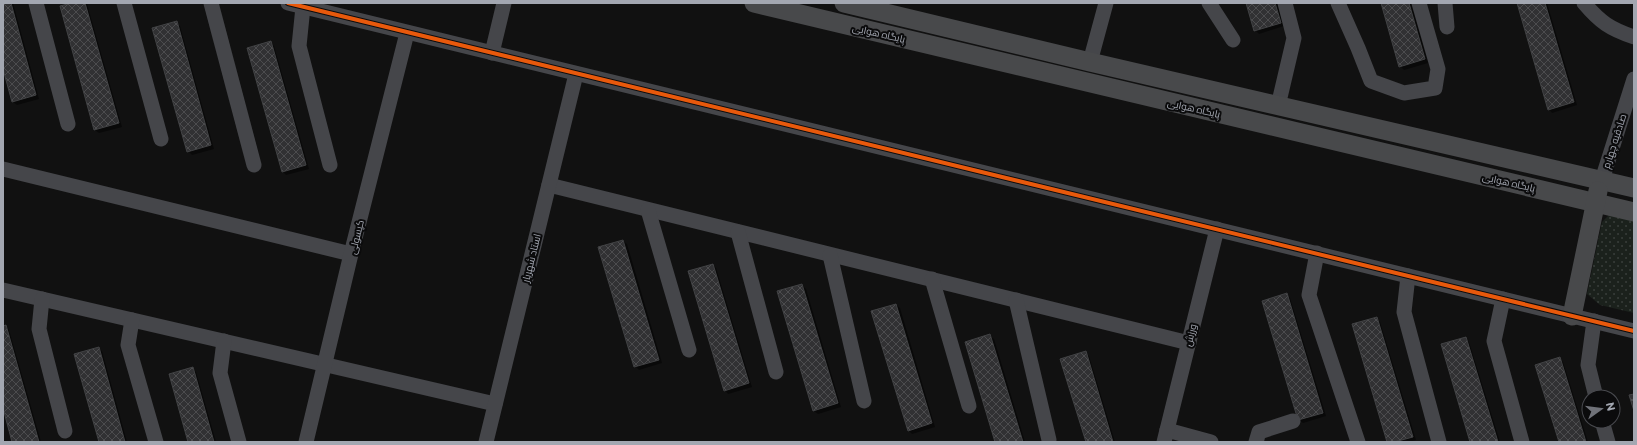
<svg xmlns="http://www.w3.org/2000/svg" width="1637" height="445" viewBox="0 0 1637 445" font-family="Commissioner,Cairo,sans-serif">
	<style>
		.green { fill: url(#green-dots) }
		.shadow { fill: #0007 }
		.building { fill: url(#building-cross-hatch); stroke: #414244 }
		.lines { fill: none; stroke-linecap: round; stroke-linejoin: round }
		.minor { stroke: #45464a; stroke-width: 15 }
		.major { stroke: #48494b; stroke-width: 19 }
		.cycleway-casing { stroke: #0b0b0c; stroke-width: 6 }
		.cycleway { stroke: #e8590c; stroke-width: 4 }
		.labels { text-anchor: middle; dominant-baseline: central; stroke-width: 4; stroke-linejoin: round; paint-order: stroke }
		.street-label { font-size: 10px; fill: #a3a7b1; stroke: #0b0b0c }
	</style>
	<defs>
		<pattern id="green-dots" width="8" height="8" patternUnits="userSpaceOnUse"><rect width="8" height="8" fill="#1b211c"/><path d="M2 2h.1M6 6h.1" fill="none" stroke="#393e3b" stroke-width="1.8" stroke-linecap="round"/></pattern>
		<pattern id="building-cross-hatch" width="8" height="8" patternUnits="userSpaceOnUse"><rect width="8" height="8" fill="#313133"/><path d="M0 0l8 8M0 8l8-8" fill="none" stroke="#4c4c4e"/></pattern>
	</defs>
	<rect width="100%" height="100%" fill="#111"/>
	<path class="green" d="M1612,212L1634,217V313L1600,305L1587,294L1602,222Z"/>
	<g class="shadow">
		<path d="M3,3H13L39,99L17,105L13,102L3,65Z"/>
		<path d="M74,3L87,4L122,127L99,133L95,130L61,7Z"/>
		<path d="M1247,3H1277L1284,26L1259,34L1255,30Z"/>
		<path d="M1382,3H1411L1428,63L1404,70L1400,66Z"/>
		<path d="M1518,3H1547L1577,105L1552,113L1549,109Z"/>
		<path d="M176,22L180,26L214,149L192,155L188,151Z"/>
		<path d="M271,42L274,46L309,169L286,175L283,172Z"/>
		<path d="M623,241L627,244L662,363L639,370L635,366Z"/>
		<path d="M713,265L716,268L752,387L728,394L725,390Z"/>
		<path d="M802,285L806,289L841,407L818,414L814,411Z"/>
		<path d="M1287,294L1290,298L1326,416L1303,423L1299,420Z"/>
		<path d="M896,305L900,308L935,427L912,434L908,430Z"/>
		<path d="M1377,318L1380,322L1416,440L1409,442H1388Z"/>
		<path d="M6,326L9,330L41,442H13L3,405V327Z"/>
		<path d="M990,336L994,339L1025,442H996Z"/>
		<path d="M1466,338L1469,342L1500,442H1472Z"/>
		<path d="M98,348L102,351L127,442H100Z"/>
		<path d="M1085,352L1089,356L1115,442H1087Z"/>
		<path d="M1560,358L1563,362L1588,442H1560Z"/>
		<path d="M193,368L196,372L216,442H189Z"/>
	</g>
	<g class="building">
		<path d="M3,3H11L36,95L12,102L3,69Z"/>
		<path d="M71,3H85L119,123L94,130L60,6Z"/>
		<path d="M1246,3H1275L1281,23L1254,31Z"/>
		<path d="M1381,3H1409L1425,59L1399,67Z"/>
		<path d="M1517,3H1545L1574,102L1548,110Z"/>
		<path d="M177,21L211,145L187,152L152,28Z"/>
		<path d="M271,41L306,165L282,172L247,48Z"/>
		<path d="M623,240L659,360L634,367L598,247Z"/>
		<path d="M713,264L749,383L724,391L688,271Z"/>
		<path d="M802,284L838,403L813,411L777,291Z"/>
		<path d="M1287,293L1323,413L1298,420L1262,301Z"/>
		<path d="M896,304L932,423L908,431L871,311Z"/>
		<path d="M1377,317L1413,437L1394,442H1387L1352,324Z"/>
		<path d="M6,325L39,442H12L3,408V326Z"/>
		<path d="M990,334L1023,442H995L965,342Z"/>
		<path d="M1466,337L1498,442H1470L1441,344Z"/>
		<path d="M99,347L125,442H99L74,354Z"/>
		<path d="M1086,351L1113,442H1086L1060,359Z"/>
		<path d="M1560,357L1586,442H1559L1535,365Z"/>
		<path d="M193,367L214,442H188L169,374Z"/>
		<path d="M1634,394V411L1629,395Z"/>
	</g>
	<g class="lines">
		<g class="minor">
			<path d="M36,3L68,124"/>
			<path d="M124,3L161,139"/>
			<path d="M211,3L254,165"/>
			<path d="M288,3L1634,331"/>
			<path d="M1209,3L1233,40"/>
			<path d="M1338,3L1358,48L1371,81L1404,93L1435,88L1438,69L1419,3"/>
			<path d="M1445,3L1447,27"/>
			<path d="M1584,3C1600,22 1610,29 1634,37"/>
			<path d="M303,7L299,46L330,165"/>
			<path d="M492,53L504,3"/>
			<path d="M1090,62L1106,3"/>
			<path d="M1278,106L1294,38L1285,3"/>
			<path d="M3,169L351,254"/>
			<path d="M1602,180L1634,79"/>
			<path d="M549,185L1189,343"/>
			<path d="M648,210L689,350"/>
			<path d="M738,232L776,372"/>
			<path d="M1317,253L1309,295L1358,442"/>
			<path d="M830,255L864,401"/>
			<path d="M1408,276L1404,312L1439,442"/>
			<path d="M932,279L969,406"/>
			<path d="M3,290L495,404"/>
			<path d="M42,299L39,329L65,431"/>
			<path d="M1503,299L1494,341L1522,442"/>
			<path d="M1016,300L1049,440"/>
			<path d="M132,320L128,345L156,442"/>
			<path d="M1594,321L1588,365L1596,397"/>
			<path d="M224,341L220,373L239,442"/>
			<path d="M1602,421L1608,442"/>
			<path d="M1167,430L1211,442"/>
			<path d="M306,442L351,254L407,33"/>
			<path d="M486,442L576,74"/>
			<path d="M1164,442L1217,229"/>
			<path d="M1256,442L1259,432L1293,421"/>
		</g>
		<g class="major">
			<path d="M754,3L1634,212"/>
			<path d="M844,3L1090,62L1634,188"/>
			<path d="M1572,316L1598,191"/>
		</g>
		<g class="cycleway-casing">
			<path id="cycleway" d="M288,3L1634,331"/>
		</g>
		<use href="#cycleway" class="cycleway"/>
	</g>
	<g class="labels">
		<g class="street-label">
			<text transform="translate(879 33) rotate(13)">پایگاه هوایی</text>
			<text transform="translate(1194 108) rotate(13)">پایگاه هوایی</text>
			<text transform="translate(1614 141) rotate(-72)">صادقیه چهارم</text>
			<text transform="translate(1509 182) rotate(13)">پایگاه هوایی</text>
			<text transform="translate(356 237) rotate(-76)">کپسولی</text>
			<text transform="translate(531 258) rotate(-76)">استاد شهریار</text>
			<text transform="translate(1190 335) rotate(-76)">ورزش</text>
		</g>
	</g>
	<rect width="1637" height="445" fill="none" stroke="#a3a7b1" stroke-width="8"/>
	<g transform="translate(1601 409) rotate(76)"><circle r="19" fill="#0b0b0c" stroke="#48494e"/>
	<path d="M0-3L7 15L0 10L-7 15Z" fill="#707279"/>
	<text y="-6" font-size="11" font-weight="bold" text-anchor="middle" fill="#a3a7b1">N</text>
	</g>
</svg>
